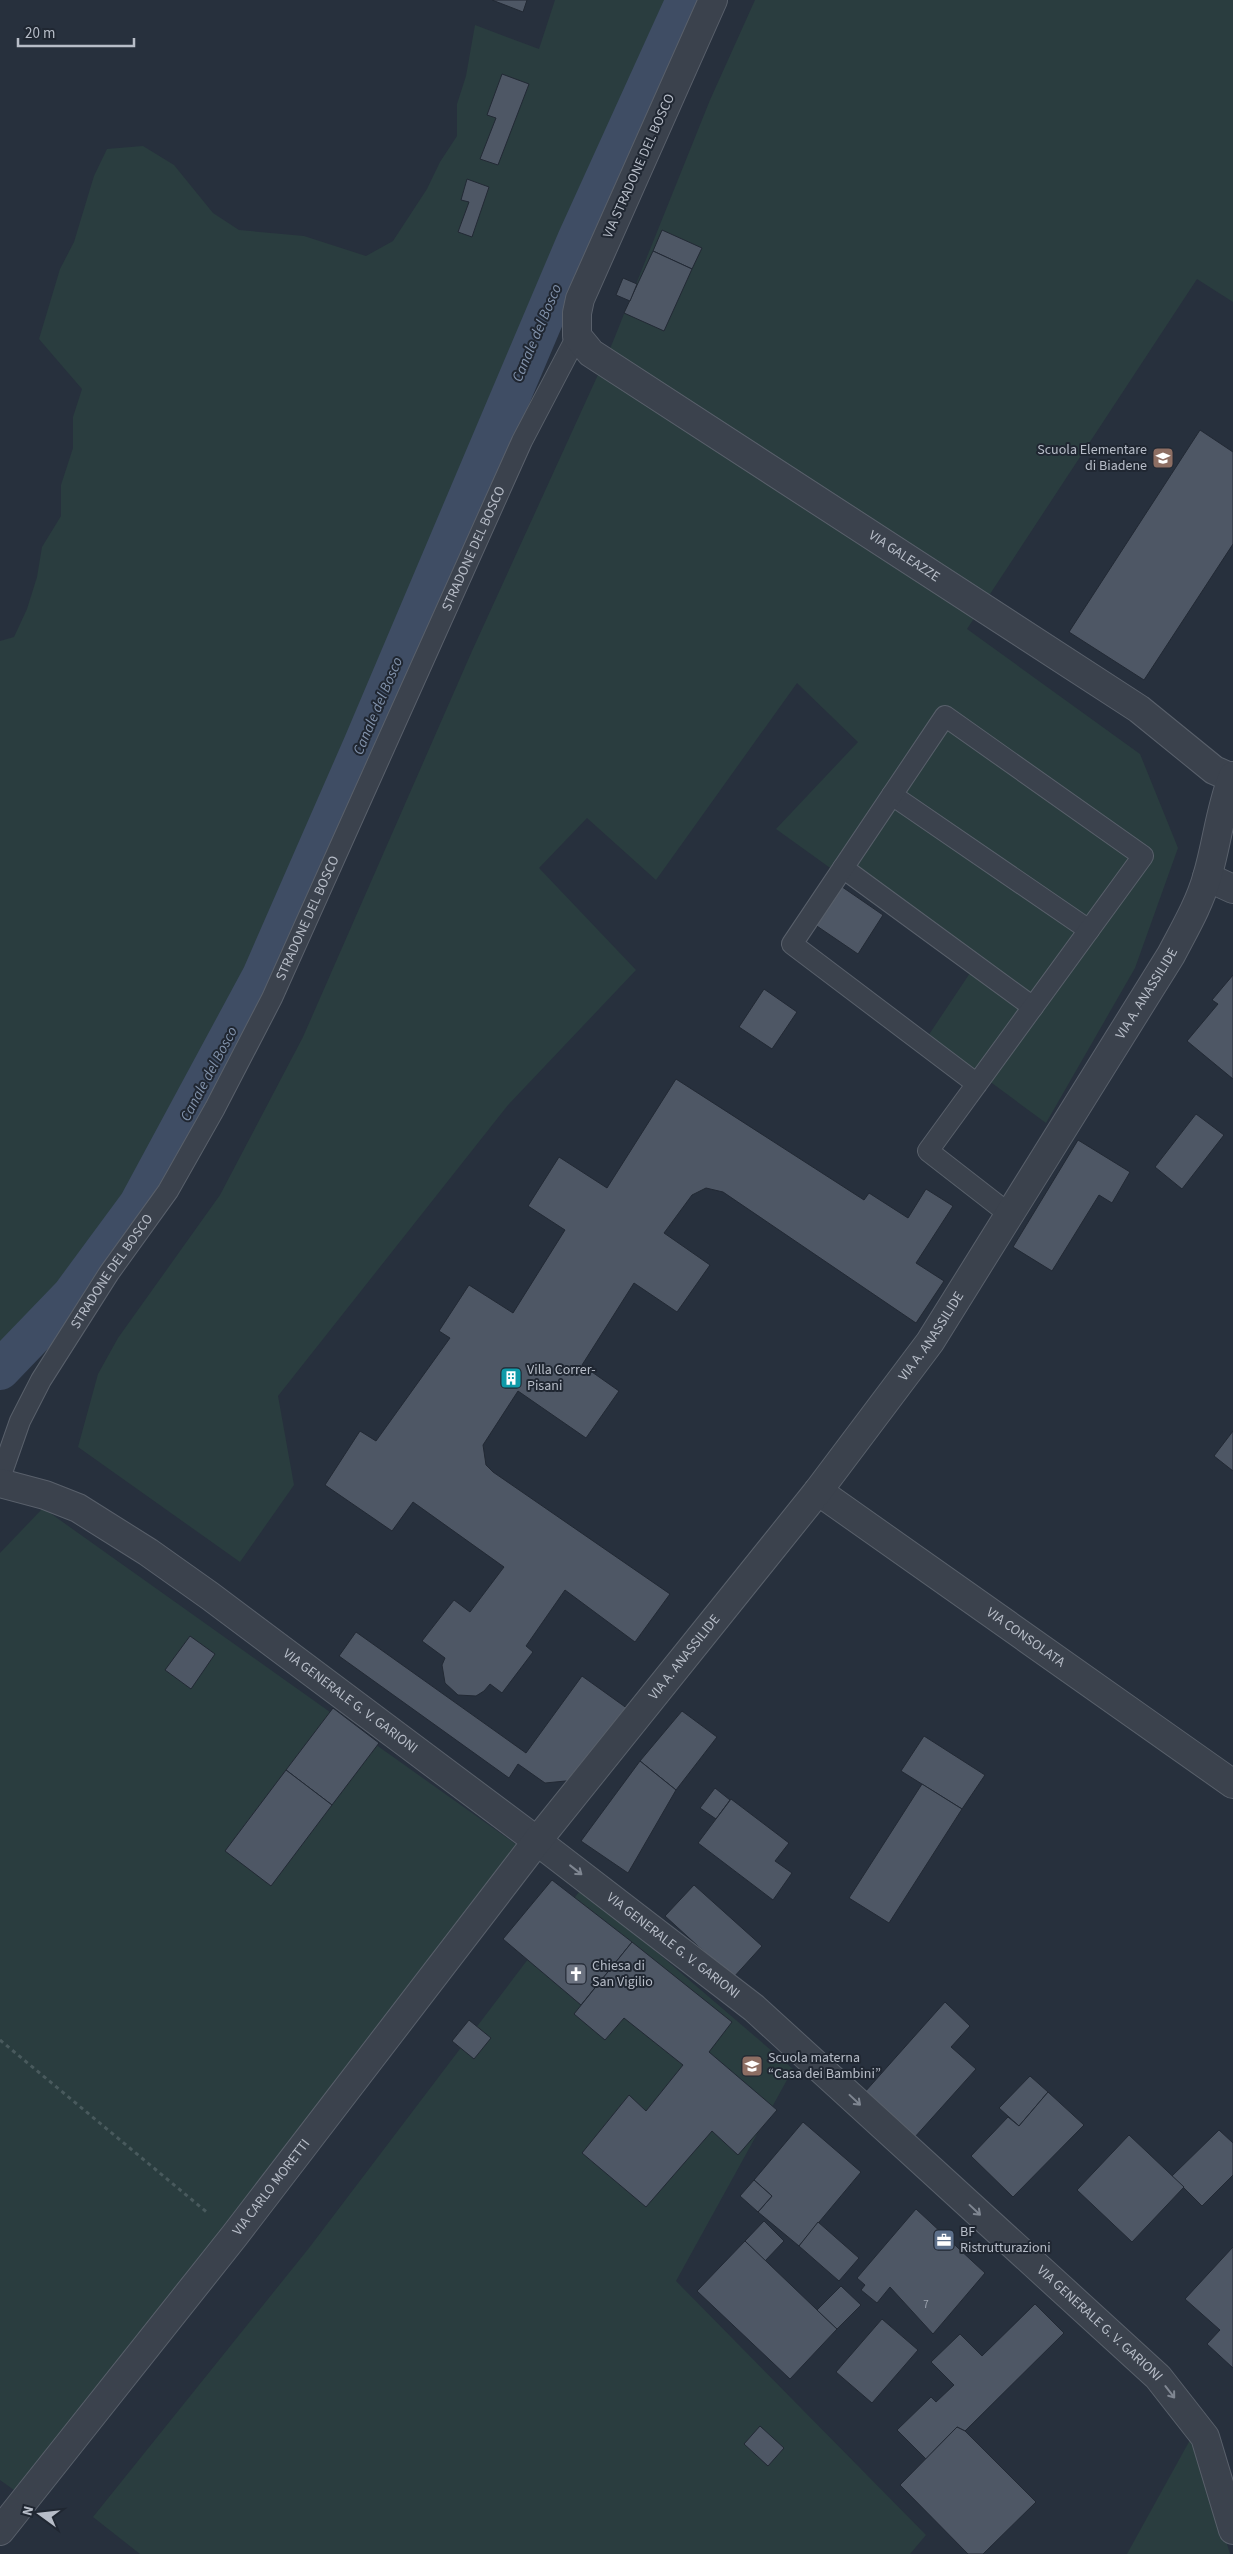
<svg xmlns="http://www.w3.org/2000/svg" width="1233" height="2554" viewBox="0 0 1233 2554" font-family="'Source Sans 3',sans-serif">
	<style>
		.green { fill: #2a3d3f }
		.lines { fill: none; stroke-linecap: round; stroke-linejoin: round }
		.canal { stroke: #3f4d64; stroke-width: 40 }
		.building { fill: #4e5765; stroke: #222934 }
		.service-casing { stroke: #59606b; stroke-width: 22 }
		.minor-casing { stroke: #59606b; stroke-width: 30 }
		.path { stroke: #495a5d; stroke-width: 3; stroke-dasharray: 4 4; stroke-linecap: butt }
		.service { stroke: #3b424d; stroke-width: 20 }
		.minor { stroke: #3b424d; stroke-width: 28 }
		.oneway { stroke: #7f8691 }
		.labels { text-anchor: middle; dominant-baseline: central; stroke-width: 4; stroke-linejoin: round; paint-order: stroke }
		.number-label { font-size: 11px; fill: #9da4af }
		.street-label { font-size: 14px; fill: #b7bdc8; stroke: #202732 }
		.poi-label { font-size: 14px; fill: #b7bdc8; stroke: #202732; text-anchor: start }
		.water-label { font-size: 15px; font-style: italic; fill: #8293ac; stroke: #202732 }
	</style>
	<rect width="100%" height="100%" fill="#27303d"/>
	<g class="green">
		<path d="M555,0H691L656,78L558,322L419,627L251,1012L171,1165L70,1307L14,1337L0,1354V641L14,637L27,609L37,577L42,547L61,516V485L73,448V417L82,389L39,339L60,269L74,242L94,176L107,149L143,146L174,165L213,213L239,230L304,236L366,256L393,241L427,189L440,162L457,136V104L466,76L475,25L539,49Z"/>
		<path d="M755,0H1233V302L1197,279L967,629L1140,754L1178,848L1135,968L1046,1123L928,1036L972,970L776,829L858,742L797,683L656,880L587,818L539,868L636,970L508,1105L278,1396L294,1485L240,1562L78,1447L98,1374L118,1338L220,1195L303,1037L472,651L612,344L710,100Z"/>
		<path d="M43,1508L524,1850L21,2495L0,2480V1553Z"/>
		<path d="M582,1888L793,2069L676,2281L926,2535L910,2554H140L93,2517L309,2248Z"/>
		<path d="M1190,2440L1208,2480L1230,2554H1127Z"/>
	</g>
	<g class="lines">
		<path class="canal" d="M0,1370L72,1295L139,1204L262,976L363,745L577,240L686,0"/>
	</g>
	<g class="building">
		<path d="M492,0H527L523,12Z"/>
		<path d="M502,74L529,84L498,165L480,159L496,118L487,115Z"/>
		<path d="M467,179L489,187L472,237L458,232L469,202L461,200Z"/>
		<path d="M662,230L702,248L692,269L653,251Z"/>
		<path d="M653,251L692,269L664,331L624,313Z"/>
		<path d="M623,278L637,284L630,301L616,295Z"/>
		<path d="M1200,430L1233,452V544L1144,680L1069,632Z"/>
		<path d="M835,882L883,915L858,954L808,920Z"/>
		<path d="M1233,975V1079L1187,1041L1218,1004L1212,1000Z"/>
		<path d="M764,989L797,1012L772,1049L739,1027Z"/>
		<path d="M676,1079L864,1200L869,1193L908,1218L926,1189L953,1206L916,1263L944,1281L916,1323L723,1192L706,1188L692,1195L664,1233L710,1265L677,1312L634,1283L582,1365L619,1391L586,1438L518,1391L483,1445L486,1465L493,1472L670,1594L635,1642L565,1590L526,1646L533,1652L502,1693L490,1684L484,1691L476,1696L458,1695L445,1683L442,1665L445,1658L422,1641L454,1600L470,1612L504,1567L413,1502L392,1531L325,1485L360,1431L376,1441L450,1338L439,1331L469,1285L513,1313L565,1230L528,1206L559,1157L607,1188Z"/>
		<path d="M1196,1114L1224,1135L1182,1189L1155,1167Z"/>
		<path d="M1078,1140L1130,1172L1112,1203L1099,1195L1052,1271L1013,1247Z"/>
		<path d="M1233,1431V1471L1214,1456Z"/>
		<path d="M356,1632L526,1753L582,1676L628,1709L576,1780L545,1783L518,1764L509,1778L339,1656Z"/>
		<path d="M190,1636L215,1654L191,1689L165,1670Z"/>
		<path d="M333,1708L379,1743L332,1805L286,1770Z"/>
		<path d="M682,1711L717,1737L676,1790L640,1761Z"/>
		<path d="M924,1736L985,1775L962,1809L901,1771Z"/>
		<path d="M640,1761L676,1790L628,1873L581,1841Z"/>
		<path d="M286,1770L332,1805L271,1886L225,1851Z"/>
		<path d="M922,1784L962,1809L889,1923L849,1898Z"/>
		<path d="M715,1788L730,1800L716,1819L700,1808Z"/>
		<path d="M731,1799L789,1843L775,1861L792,1873L773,1900L698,1843Z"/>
		<path d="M552,1880L632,1942L581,2005L503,1939Z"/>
		<path d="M694,1885L762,1946L733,1978L665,1916Z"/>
		<path d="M632,1942L732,2022L709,2052L777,2110L738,2155L712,2131L646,2207L582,2153L629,2095L646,2111L683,2065L624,2018L605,2040L574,2014Z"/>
		<path d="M945,2002L970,2026L951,2047L976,2069L914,2138L864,2093Z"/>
		<path d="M469,2020L491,2038L474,2059L452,2041Z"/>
		<path d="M1030,2076L1048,2092L1019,2126L999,2108Z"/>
		<path d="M1048,2092L1084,2125L1013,2197L971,2156L1008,2117L1019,2126Z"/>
		<path d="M803,2122L861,2172L799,2246L758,2212L772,2196L754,2180Z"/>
		<path d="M1219,2130L1233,2143V2175L1202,2206L1172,2176Z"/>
		<path d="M1129,2135L1184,2187L1132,2242L1077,2190Z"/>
		<path d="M754,2180L772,2196L758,2212L740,2196Z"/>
		<path d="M916,2209L985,2273L933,2334L890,2287L877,2303L861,2290L865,2285L857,2278Z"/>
		<path d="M764,2221L784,2241L765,2261L745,2241Z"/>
		<path d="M818,2222L859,2258L839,2281L799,2246Z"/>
		<path d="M745,2241L837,2329L790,2379L697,2291Z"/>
		<path d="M1233,2247V2368L1207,2344L1220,2330L1185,2299Z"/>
		<path d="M841,2286L861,2305L837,2329L817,2310Z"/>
		<path d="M1035,2304L1064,2333L965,2431L957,2427L926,2459L897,2430L931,2397L936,2402L954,2385L931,2362L960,2334L982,2356Z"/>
		<path d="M882,2319L918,2350L872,2403L836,2372Z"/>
		<path d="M760,2426L784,2448L768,2466L744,2444Z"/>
		<path d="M957,2427L965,2431L1036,2502L983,2554H968L900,2485Z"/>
	</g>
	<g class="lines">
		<g class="service-casing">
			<g id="service">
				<path d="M892,795L1089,930"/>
				<path d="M843,868L1033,1007"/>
				<path d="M977,1084L792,944L945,716L1143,856L928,1151L1009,1214"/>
				<path id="s1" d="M0,1478L20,1421L41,1380L109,1273L168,1191L215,1108L272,998L522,441L577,336"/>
			</g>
		</g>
		<g class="minor-casing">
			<g id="minor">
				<path id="s2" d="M713,0L580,299L577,313V336L591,353L1139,709L1214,770L1232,778"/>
				<path d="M1207,877L1233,889"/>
				<path id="s3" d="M0,1483L45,1495L78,1508L148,1552L210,1596L537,1841L754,2008L1158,2377L1205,2437L1233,2530"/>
				<path id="s4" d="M818,1491L1233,1784"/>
				<path id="s5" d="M0,2531L235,2235L537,1841L818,1491L930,1342L1171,955C1184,930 1199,905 1207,877C1217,844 1220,809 1233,776"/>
			</g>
		</g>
		<path class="path" d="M0,2040L209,2214"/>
		<use href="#service" class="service"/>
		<use href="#minor" class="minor"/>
	</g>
	<defs><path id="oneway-shaft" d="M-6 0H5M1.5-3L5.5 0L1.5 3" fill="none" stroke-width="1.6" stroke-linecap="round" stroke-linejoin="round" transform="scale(1.25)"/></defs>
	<g class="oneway">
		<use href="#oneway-shaft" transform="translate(576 1870) rotate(38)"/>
		<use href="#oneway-shaft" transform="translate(855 2100) rotate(43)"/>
		<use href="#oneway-shaft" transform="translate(975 2210) rotate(43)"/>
		<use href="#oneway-shaft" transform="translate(1170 2392) rotate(52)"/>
	</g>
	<defs>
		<g id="school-square" transform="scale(1.125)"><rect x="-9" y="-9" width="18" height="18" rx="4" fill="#8d6e63" stroke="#202732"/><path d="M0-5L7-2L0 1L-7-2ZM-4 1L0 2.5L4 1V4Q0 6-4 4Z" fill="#fff"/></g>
		<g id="building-square" transform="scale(1.125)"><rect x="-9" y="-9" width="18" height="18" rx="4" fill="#0f9aa8" stroke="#202732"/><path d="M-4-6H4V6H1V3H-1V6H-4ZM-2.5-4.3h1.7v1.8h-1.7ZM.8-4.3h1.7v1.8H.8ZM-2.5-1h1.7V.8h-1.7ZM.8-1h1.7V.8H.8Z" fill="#fff"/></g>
		<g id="church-square" transform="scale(1.125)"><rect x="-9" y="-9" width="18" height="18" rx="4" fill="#6b7280" stroke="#202732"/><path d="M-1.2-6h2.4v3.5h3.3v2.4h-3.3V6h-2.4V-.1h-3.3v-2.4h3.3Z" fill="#fff"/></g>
		<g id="office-square" transform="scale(1.125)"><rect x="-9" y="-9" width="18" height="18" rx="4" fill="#5c6f8a" stroke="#202732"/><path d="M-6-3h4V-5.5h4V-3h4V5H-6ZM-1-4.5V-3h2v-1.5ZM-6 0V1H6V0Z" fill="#fff"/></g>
	</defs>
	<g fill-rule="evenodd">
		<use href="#school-square" x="1163" y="458"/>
		<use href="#building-square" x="511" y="1378"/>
		<use href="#church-square" x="576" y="1974"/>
		<use href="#school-square" x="752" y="2066"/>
		<use href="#office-square" x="944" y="2240"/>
	</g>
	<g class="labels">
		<g class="number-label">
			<text x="926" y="2304">7</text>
		</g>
		<g class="street-label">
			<text transform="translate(639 166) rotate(-66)">VIA STRADONE DEL BOSCO</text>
			<text stroke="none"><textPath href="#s1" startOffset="1046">STRADONE DEL BOSCO</textPath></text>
			<text stroke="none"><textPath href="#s2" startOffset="760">VIA GALEAZZE</textPath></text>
			<text stroke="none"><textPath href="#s1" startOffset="641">STRADONE DEL BOSCO</textPath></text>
			<text stroke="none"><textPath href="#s5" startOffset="1920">VIA A. ANASSILIDE</textPath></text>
			<text stroke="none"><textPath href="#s1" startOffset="236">STRADONE DEL BOSCO</textPath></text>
			<text stroke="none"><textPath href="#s5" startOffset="1515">VIA A. ANASSILIDE</textPath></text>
			<text stroke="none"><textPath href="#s4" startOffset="254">VIA CONSOLATA</textPath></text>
			<text stroke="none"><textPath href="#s5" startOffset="1110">VIA A. ANASSILIDE</textPath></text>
			<text stroke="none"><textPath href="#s3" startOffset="416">VIA GENERALE G. V. GARIONI</textPath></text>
			<text stroke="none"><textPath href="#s3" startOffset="821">VIA GENERALE G. V. GARIONI</textPath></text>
			<text stroke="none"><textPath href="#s5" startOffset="438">VIA CARLO MORETTI</textPath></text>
			<text stroke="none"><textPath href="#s3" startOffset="1391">VIA GENERALE G. V. GARIONI</textPath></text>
		</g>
		<g class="poi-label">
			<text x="1147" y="450" text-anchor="end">Scuola Elementare<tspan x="1147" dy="16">di Biadene</tspan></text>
			<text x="527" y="1370">Villa Correr-<tspan x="527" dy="16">Pisani</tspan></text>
			<text x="592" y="1966">Chiesa di<tspan x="592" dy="16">San Vigilio</tspan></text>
			<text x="768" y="2058">Scuola materna<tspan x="768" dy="16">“Casa dei Bambini”</tspan></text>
			<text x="960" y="2232">BF<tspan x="960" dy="16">Ristrutturazioni</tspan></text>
		</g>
		<g class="water-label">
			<text transform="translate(537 333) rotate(-67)">Canale del Bosco</text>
			<text transform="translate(378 706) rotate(-67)">Canale del Bosco</text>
			<text transform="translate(209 1074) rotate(-62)">Canale del Bosco</text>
		</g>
	</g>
	<g transform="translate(40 2514) rotate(285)" stroke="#202732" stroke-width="4" paint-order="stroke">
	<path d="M0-4L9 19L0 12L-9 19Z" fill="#b7bdc8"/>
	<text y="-8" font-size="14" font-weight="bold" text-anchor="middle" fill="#b7bdc8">N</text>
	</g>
	<path d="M18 38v8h116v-8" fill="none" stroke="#b7bdc8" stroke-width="2.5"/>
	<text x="25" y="38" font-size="15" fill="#b7bdc8" stroke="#202732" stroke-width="4" paint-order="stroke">20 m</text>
</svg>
